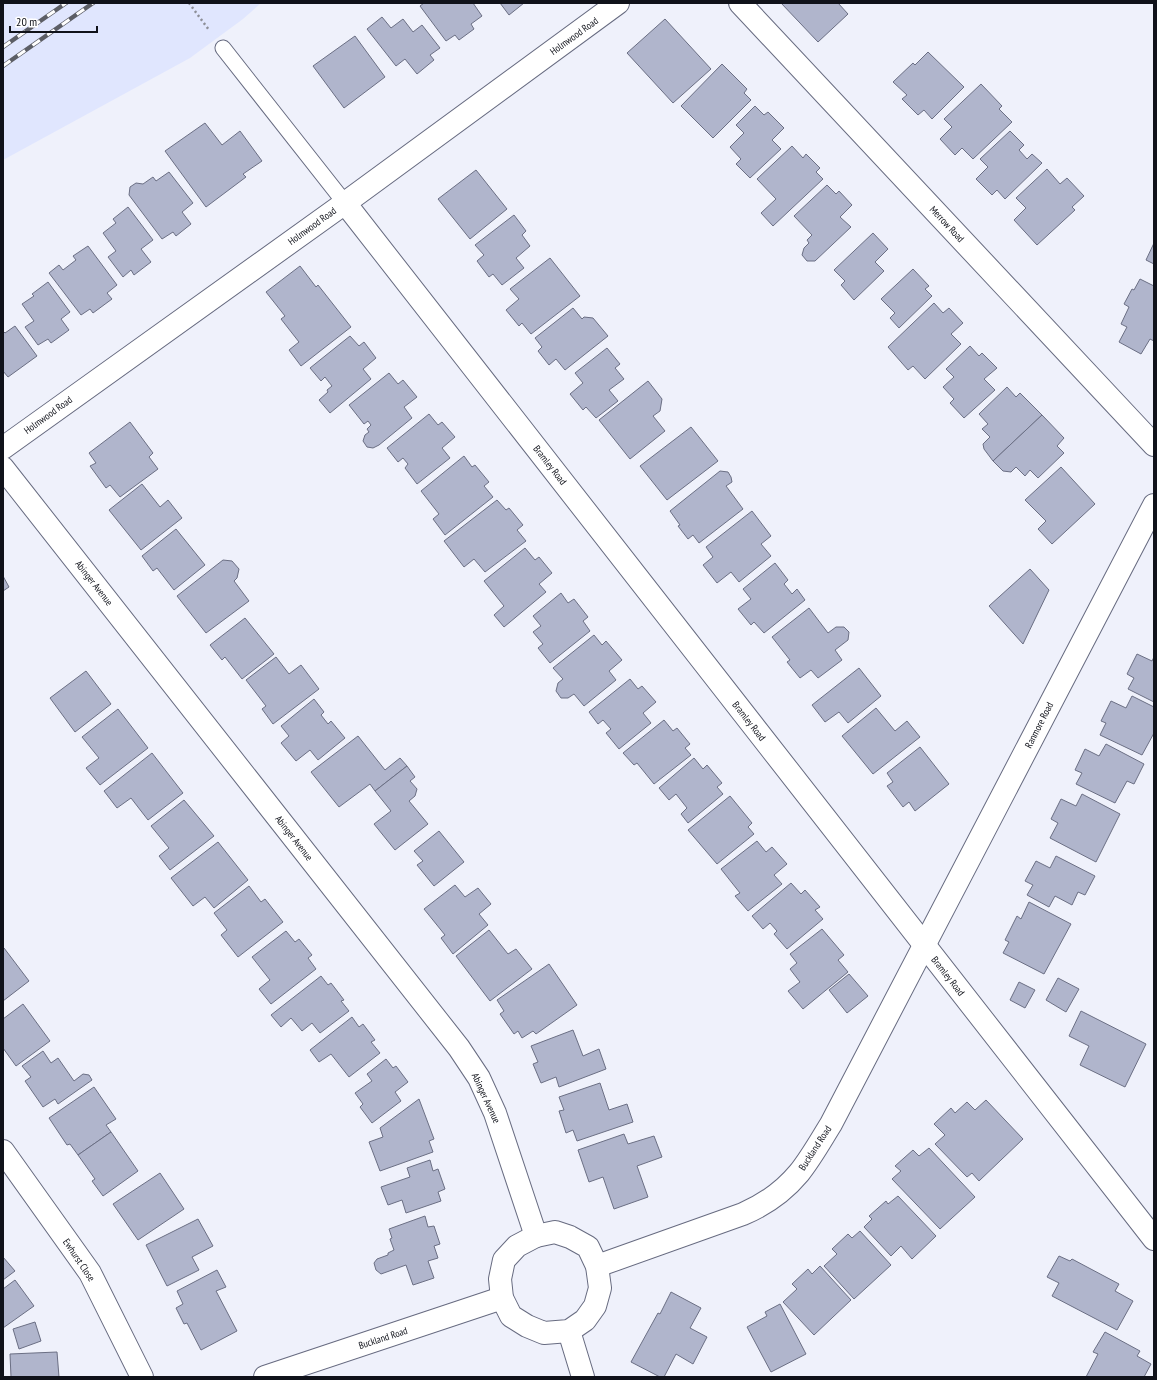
<svg xmlns="http://www.w3.org/2000/svg" width="1157" height="1380" viewBox="0 0 1157 1380" font-family="'PT Sans Narrow',sans-serif">
	<style>
		.built { fill: #e0e6fe }
		.building { fill: #b0b5cc; stroke: #6b6f84 }
		.lines { fill: none; stroke-linecap: round; stroke-linejoin: round }
		.lane-casing { stroke: #676b80; stroke-width: 17 }
		.street-casing { stroke: #676b80; stroke-width: 24 }
		.path { stroke: #8c8e97; stroke-width: 2.5; stroke-dasharray: 2 3; stroke-linecap: butt }
		.lane { stroke: #fff; stroke-width: 15 }
		.street { stroke: #fff; stroke-width: 22 }
		.rail-casing { stroke: #5c5e66; stroke-width: 4.5 }
		.rail { stroke: #fff; stroke-width: 3; stroke-dasharray: 9; stroke-linecap: butt }
		.labels { text-anchor: middle; dominant-baseline: central; stroke-width: 3.5; stroke-linejoin: round; paint-order: stroke }
		.street-label { font-size: 10px; fill: #10121a; stroke: #fff }
	</style>
	<rect width="100%" height="100%" fill="#eff1fb"/>
	<path class="built" d="M3,3H261L243,19L190,58L3,160Z"/>
	<g class="building">
		<path d="M424,3H473L482,16L471,24L474,29L459,40L455,35L446,41L420,6Z"/>
		<path d="M500,3H524L509,15Z"/>
		<path d="M781,3H838L848,14L818,42Z"/>
		<path d="M382,17L391,28L403,19L413,32L422,25L440,48L430,55L434,60L417,74L405,59L396,66L367,29Z"/>
		<path d="M665,19L711,69L673,103L627,53Z"/>
		<path d="M355,36L385,77L344,108L313,66Z"/>
		<path d="M928,52L964,87L932,119L924,110L918,115L902,99L907,95L893,82L913,63L915,65Z"/>
		<path d="M722,64L747,89L744,93L751,100L713,138L681,106Z"/>
		<path d="M981,84L1002,106L999,109L1012,122L973,159L962,148L955,155L940,139L952,127L944,119Z"/>
		<path d="M755,106L764,115L768,112L784,128L772,140L781,149L750,178L736,164L741,159L730,147L744,133L736,125Z"/>
		<path d="M205,123L222,145L240,131L262,161L243,174L246,177L206,207L165,151Z"/>
		<path d="M1010,131L1024,145L1019,150L1027,159L1032,154L1042,163L1005,199L997,190L992,195L976,179L988,167L980,159Z"/>
		<path d="M792,146L803,158L806,154L820,168L816,172L823,179L773,226L761,213L776,199L757,179Z"/>
		<path d="M1047,169L1060,184L1067,178L1084,196L1072,207L1075,210L1037,245L1014,220L1026,208L1016,198Z"/>
		<path d="M476,170L507,209L470,239L438,199Z"/>
		<path d="M169,172L193,203L182,212L191,224L176,236L173,232L162,239L129,195L130,187L136,183L143,184L153,177L156,181Z"/>
		<path d="M827,185L836,194L839,191L852,205L840,217L851,227L815,261H807L802,255L804,248L809,243L807,240L812,235L794,216Z"/>
		<path d="M128,207L153,240L141,249L151,262L134,275L131,270L123,277L108,257L116,251L103,233L116,223L113,219Z"/>
		<path d="M514,215L526,231L522,235L530,246L516,258L524,268L502,285L493,274L489,277L477,261L484,255L475,245Z"/>
		<path d="M873,233L888,249L875,262L884,271L854,300L841,285L845,281L834,270Z"/>
		<path d="M1154,243V264L1146,260Z"/>
		<path d="M88,246L117,285L107,293L112,299L93,313L90,309L81,315L49,273L59,265L63,270L76,260L73,256Z"/>
		<path d="M550,258L580,296L531,334L522,323L519,326L506,310L519,299L510,289Z"/>
		<path d="M300,266L316,287L318,285L351,327L301,366L289,350L299,342L281,319L285,316L266,292Z"/>
		<path d="M913,269L929,286L925,289L932,296L899,328L890,318L895,313L881,299Z"/>
		<path d="M1140,279L1154,286V341L1150,339L1141,354L1119,342L1127,327L1121,324L1129,307L1124,304L1132,289L1134,290Z"/>
		<path d="M48,282L70,312L61,319L69,330L51,343L48,339L38,345L25,327L34,321L22,304L34,296L32,294Z"/>
		<path d="M934,303L943,313L949,308L963,323L951,334L961,344L925,379L913,366L908,370L888,347Z"/>
		<path d="M573,308L582,319L584,317L593,318L608,336L565,370L556,359L549,365L538,351L542,347L535,338Z"/>
		<path d="M15,326L37,356L8,377L3,371V331L5,333Z"/>
		<path d="M350,336L359,346L364,342L376,358L363,369L371,379L330,413L319,400L328,392L327,390L332,386L325,377L321,381L310,368Z"/>
		<path d="M970,346L979,356L982,353L997,368L984,379L995,390L964,418L950,403L954,399L943,387L954,377L946,369Z"/>
		<path d="M607,348L620,364L615,368L624,379L609,390L618,401L596,418L586,407L583,410L570,394L583,383L575,373Z"/>
		<path d="M389,373L398,384L403,380L417,397L404,407L412,418L379,445L373,448L367,447L363,441L365,435L369,432L367,429L371,425L368,421L364,424L349,405Z"/>
		<path d="M648,381L662,399L660,411L653,416L665,431L630,459L599,420Z"/>
		<path d="M1007,387L1016,397L1020,393L1042,415L993,461L984,449L983,444L990,437L982,429L988,424L979,414Z"/>
		<path d="M429,414L438,425L442,422L455,437L442,448L450,458L417,484L405,468L408,464L403,458L398,462L387,448Z"/>
		<path d="M1042,415L1064,438L1057,446L1064,453L1038,478L1030,470L1025,476L1016,467L1011,472L1003,471L993,461Z"/>
		<path d="M130,422L153,453L149,457L158,469L120,497L110,485L106,488L90,466L96,463L89,453Z"/>
		<path d="M691,427L718,461L667,500L640,466Z"/>
		<path d="M464,456L472,467L475,465L489,482L484,486L493,497L445,535L433,519L439,514L421,491Z"/>
		<path d="M1061,467L1095,504L1052,544L1038,529L1046,521L1025,500Z"/>
		<path d="M720,471L728,472L731,477L732,482L726,486L743,509L699,543L693,535L688,539L678,526L680,525L670,511Z"/>
		<path d="M142,484L160,507L168,500L182,518L141,550L109,510Z"/>
		<path d="M497,500L506,510L509,508L523,525L517,530L526,541L485,572L474,559L464,567L444,541Z"/>
		<path d="M752,511L771,536L761,544L771,556L739,582L731,572L717,583L703,565L713,557L706,547Z"/>
		<path d="M176,529L205,565L174,590L157,568L153,571L142,556Z"/>
		<path d="M525,548L535,560L539,557L552,573L539,584L546,592L504,627L494,615L504,606L484,581Z"/>
		<path d="M223,560L232,561L239,569L237,578L234,581L249,601L206,633L177,596Z"/>
		<path d="M775,563L788,580L784,584L792,594L797,589L805,600L764,633L754,622L751,625L738,609L751,599L743,589Z"/>
		<path d="M1030,569L1049,590L1023,644L989,606Z"/>
		<path d="M3,576L9,587L3,591Z"/>
		<path d="M561,593L568,603L574,599L588,617L583,621L590,631L550,663L538,648L543,644L533,632L541,626L533,616Z"/>
		<path d="M809,608L828,633L836,627H844L849,632L848,640L835,650L842,660L818,678L811,670L800,678L787,662L790,660L772,637Z"/>
		<path d="M245,618L274,654L242,679L225,657L222,660L210,645Z"/>
		<path d="M594,635L602,645L606,641L622,660L609,671L616,680L584,706L574,694L568,698H561L556,691L558,683L563,679L553,668Z"/>
		<path d="M1137,654L1152,661L1154,657V702L1128,689L1134,678L1127,674Z"/>
		<path d="M276,657L289,674L301,665L319,689L273,724L262,709L266,706L246,680Z"/>
		<path d="M859,668L881,696L848,723L839,712L825,722L812,705Z"/>
		<path d="M86,671L111,704L75,732L50,698Z"/>
		<path d="M630,679L638,689L642,686L656,702L643,713L651,723L619,749L606,733L611,729L603,720L598,724L589,712Z"/>
		<path d="M1132,696L1154,707V733L1142,755L1100,735L1106,723L1101,721L1111,701L1126,708Z"/>
		<path d="M314,699L324,712L321,715L328,724L331,721L345,738L318,760L310,750L296,761L281,743L289,736L281,726Z"/>
		<path d="M876,708L895,731L907,721L920,737L873,774L842,736Z"/>
		<path d="M118,709L148,748L100,785L86,768L99,758L82,737Z"/>
		<path d="M664,720L673,731L677,728L690,744L685,748L691,755L654,784L637,763L634,765L623,753Z"/>
		<path d="M358,736L385,770L400,758L407,766L375,791L370,784L339,807L311,772Z"/>
		<path d="M1106,744L1144,764L1134,784L1127,781L1115,803L1076,784L1082,773L1075,770L1085,749L1099,756Z"/>
		<path d="M920,747L949,784L915,811L909,802L903,807L887,786L893,782L887,773Z"/>
		<path d="M152,753L183,793L148,820L131,798L117,808L104,791Z"/>
		<path d="M694,758L703,769L707,765L722,783L717,787L723,794L688,823L681,814L687,808L676,794L669,800L659,788Z"/>
		<path d="M407,766L415,777L410,781L417,789L415,796L409,801L428,824L395,850L374,824L391,811L375,791Z"/>
		<path d="M1082,794L1120,814L1096,862L1050,838L1058,823L1051,819L1061,799L1076,806Z"/>
		<path d="M730,796L752,823L748,827L754,834L717,864L688,830Z"/>
		<path d="M184,800L214,836L170,870L159,856L169,848L151,826Z"/>
		<path d="M439,831L464,862L434,886L417,865L423,861L414,851Z"/>
		<path d="M757,841L766,852L772,847L787,864L774,875L782,884L748,911L735,896L740,893L721,869Z"/>
		<path d="M218,842L248,880L214,908L205,897L193,906L171,878Z"/>
		<path d="M1056,856L1095,876L1085,895L1078,892L1072,905L1055,896L1049,907L1027,895L1033,885L1025,881L1036,861L1050,868Z"/>
		<path d="M791,883L801,894L805,890L820,907L815,910L823,919L787,949L774,934L777,931L770,923L763,929L752,916Z"/>
		<path d="M455,885L465,897L478,888L491,904L479,914L488,925L453,954L441,938L445,935L424,909Z"/>
		<path d="M249,886L261,902L265,899L283,922L238,957L221,935L227,930L214,913Z"/>
		<path d="M1029,902L1071,924L1044,974L1003,953L1009,942L1005,940L1017,916L1021,919Z"/>
		<path d="M822,929L844,955L838,960L848,972L803,1009L788,991L800,982L790,969L797,963L790,954Z"/>
		<path d="M489,930L508,954L516,949L532,969L490,1001L456,956Z"/>
		<path d="M286,931L295,942L299,939L312,955L308,958L316,969L271,1004L259,989L270,980L252,957Z"/>
		<path d="M3,948H4L29,981L3,1001Z"/>
		<path d="M549,964L577,1005L536,1034L533,1031L522,1038L518,1031L514,1034L500,1014L504,1011L497,1000Z"/>
		<path d="M849,974L868,996L847,1013L829,990Z"/>
		<path d="M321,976L328,985L331,983L344,1000L341,1001L349,1011L320,1033L312,1023L302,1031L291,1018L281,1027L271,1015Z"/>
		<path d="M1058,978L1079,989L1066,1012L1046,1000Z"/>
		<path d="M1019,982L1035,990L1025,1008L1010,1000Z"/>
		<path d="M23,1004L50,1041L16,1066L3,1048V1019Z"/>
		<path d="M1081,1011L1146,1044L1125,1087L1080,1065L1089,1046L1069,1036Z"/>
		<path d="M352,1017L359,1027L363,1024L375,1040L371,1042L380,1053L349,1077L331,1054L319,1062L310,1050Z"/>
		<path d="M573,1030L583,1056L599,1049L606,1069L559,1087L556,1077L541,1083L533,1064L538,1062L531,1046Z"/>
		<path d="M43,1051L51,1063L58,1058L74,1081L83,1074L89,1075L92,1080L58,1104L55,1099L43,1107L25,1081L31,1077L22,1066Z"/>
		<path d="M386,1059L393,1068L396,1066L408,1082L395,1092L401,1101L372,1123L360,1107L363,1104L355,1093L372,1081L367,1074Z"/>
		<path d="M600,1083L609,1110L627,1104L633,1122L577,1141L573,1130L566,1133L559,1111L564,1110L559,1097Z"/>
		<path d="M94,1087L116,1119L106,1125L111,1132L78,1155L70,1144L67,1145L49,1118Z"/>
		<path d="M419,1099L434,1139L429,1141L433,1152L380,1171L369,1142L383,1137L380,1128Z"/>
		<path d="M986,1100L1023,1139L979,1181L972,1173L967,1177L935,1144L945,1135L934,1124L951,1108L955,1113L967,1102L975,1110Z"/>
		<path d="M111,1132L138,1171L103,1196L92,1181L95,1179L78,1155Z"/>
		<path d="M624,1134L628,1144L654,1136L662,1157L637,1166L648,1197L614,1209L603,1177L589,1182L578,1150Z"/>
		<path d="M929,1148L975,1197L940,1229L892,1179L901,1171L895,1166L913,1150L919,1156Z"/>
		<path d="M430,1160L433,1171L438,1169L445,1189L438,1192L441,1201L406,1213L402,1200L388,1205L381,1187L410,1177L407,1168Z"/>
		<path d="M160,1173L184,1209L138,1240L113,1204Z"/>
		<path d="M898,1196L936,1236L912,1259L901,1246L891,1256L864,1227L872,1219L869,1216L886,1201L888,1204Z"/>
		<path d="M425,1216L428,1227L434,1226L440,1244L434,1246L438,1258L428,1261L434,1278L413,1285L406,1265L381,1274L376,1270L374,1263L377,1259L388,1255V1253L394,1250L390,1239L392,1238L389,1229Z"/>
		<path d="M198,1219L213,1246L192,1257L199,1270L167,1286L146,1245Z"/>
		<path d="M860,1231L891,1265L854,1299L824,1266L837,1254L832,1249L848,1234L852,1238Z"/>
		<path d="M1059,1256L1070,1261L1072,1259L1119,1284L1115,1291L1133,1301L1117,1330L1052,1296L1059,1283L1047,1277Z"/>
		<path d="M3,1257L15,1271L3,1280Z"/>
		<path d="M820,1266L851,1300L814,1335L783,1302L797,1289L792,1284L808,1269L812,1274Z"/>
		<path d="M217,1270L226,1287L216,1291L237,1331L201,1350L187,1323L184,1324L176,1308L183,1304L177,1291Z"/>
		<path d="M15,1280L34,1306L3,1328V1289Z"/>
		<path d="M671,1292L701,1308L690,1328L707,1337L693,1364L676,1354L664,1377H660L631,1362L658,1313L660,1314Z"/>
		<path d="M780,1304L806,1354L771,1372L747,1327L767,1316L765,1312Z"/>
		<path d="M35,1322L41,1341L19,1349L13,1329Z"/>
		<path d="M1105,1332L1140,1351L1137,1356L1151,1364L1144,1377H1086L1098,1354L1093,1352Z"/>
		<path d="M57,1352L59,1377H11L10,1354Z"/>
	</g>
	<g class="lines">
		<g class="lane-casing">
			<path id="lane" d="M223,48L345,203"/>
		</g>
		<g class="street-casing">
			<g id="street">
				<path d="M740,3L1154,445"/>
				<path d="M345,203L1154,1239"/>
				<path d="M3,448L345,203L618,3"/>
				<path d="M3,468L459,1048L479,1078L495,1113L536,1236"/>
				<path d="M3,1151L90,1273L142,1377"/>
				<path d="M555,1232L570,1237L588,1247L597,1266L600,1288L595,1306L585,1320L569,1331L544,1333L527,1326L511,1316L502,1298L500,1279L504,1260L517,1246L536,1236Z"/>
				<path d="M597,1266L743,1214C764,1205 784,1191 799,1173C811,1158 821,1140 831,1124L1154,505"/>
				<path d="M569,1331L583,1377"/>
				<path d="M265,1377L502,1298"/>
			</g>
		</g>
		<path class="path" d="M189,3L209,30"/>
		<use href="#lane" class="lane"/>
		<use href="#street" class="street"/>
		<g class="rail-casing">
			<g id="rail">
				<path d="M3,47L66,3"/>
				<path d="M3,66L93,3"/>
			</g>
		</g>
		<use href="#rail" class="rail"/>
	</g>
	<g class="labels">
		<g class="street-label">
			<text transform="translate(574 36) rotate(-36)">Holmwood Road</text>
			<text transform="translate(947 224) rotate(47)">Merrow Road</text>
			<text transform="translate(312 226) rotate(-36)">Holmwood Road</text>
			<text transform="translate(48 415) rotate(-36)">Holmwood Road</text>
			<text transform="translate(550 465) rotate(52)">Bramley Road</text>
			<text transform="translate(94 583) rotate(52)">Abinger Avenue</text>
			<text transform="translate(749 721) rotate(52)">Bramley Road</text>
			<text transform="translate(1039 725) rotate(-63)">Ranmore Road</text>
			<text transform="translate(294 838) rotate(52)">Abinger Avenue</text>
			<text transform="translate(948 976) rotate(52)">Bramley Road</text>
			<text transform="translate(486 1098) rotate(65)">Abinger Avenue</text>
			<text transform="translate(815 1148) rotate(-57)">Buckland Road</text>
			<text transform="translate(79 1260) rotate(56)">Ewhurst Close</text>
			<text transform="translate(383 1338) rotate(-18)">Buckland Road</text>
		</g>
	</g>
	<rect width="1157" height="1380" fill="none" stroke="#10121a" stroke-width="8"/>
	<path d="M10 26v6h87v-6" fill="none" stroke="#10121a" stroke-width="2"/>
	<text x="16" y="26" font-size="12" fill="#10121a" stroke="#ffffff" stroke-width="3" paint-order="stroke">20 m</text>
</svg>
